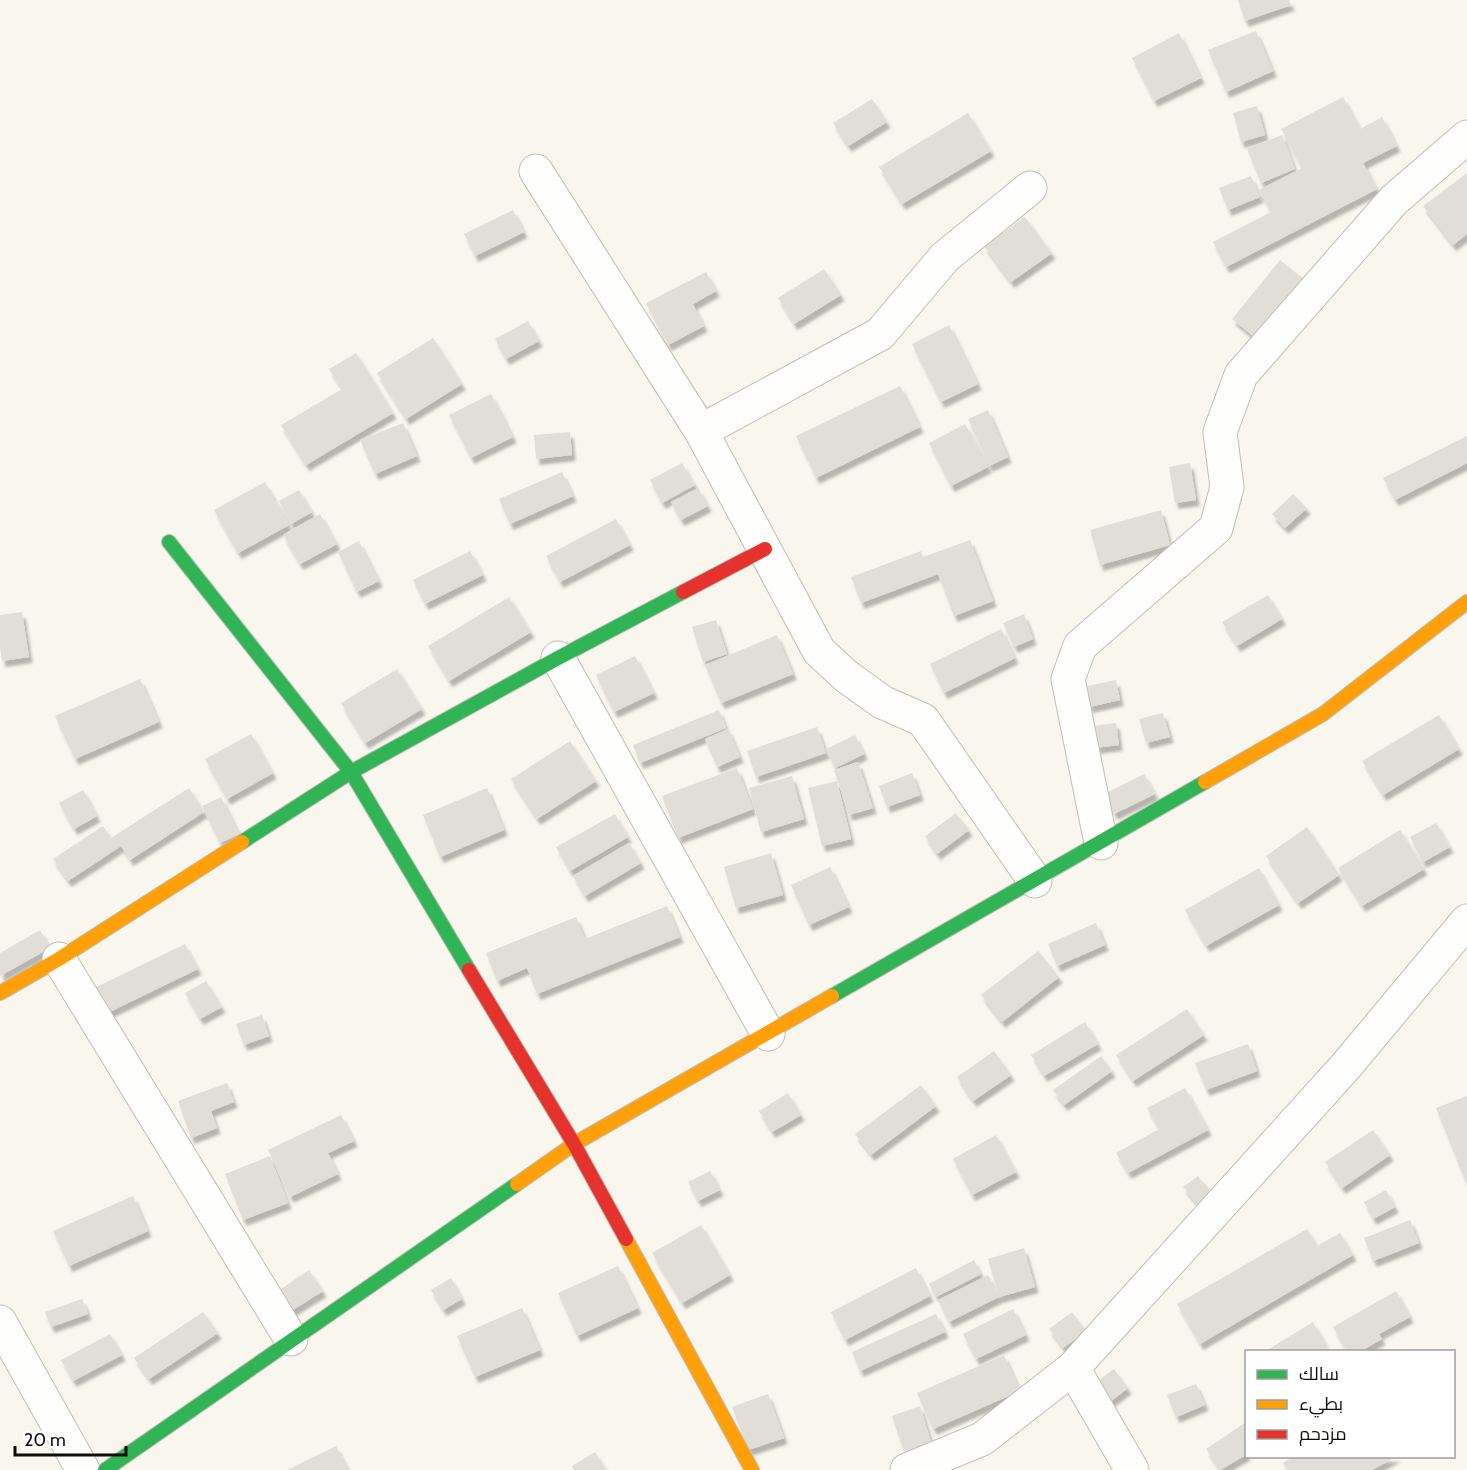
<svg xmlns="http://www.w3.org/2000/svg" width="1467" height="1470" viewBox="0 0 1467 1470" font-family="Cabin,Cairo,sans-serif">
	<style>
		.building { fill: #e1ded7; filter: url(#shadow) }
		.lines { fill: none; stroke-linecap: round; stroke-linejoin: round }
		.street-casing { stroke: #c0beb8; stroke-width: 35 }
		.fast-casing { stroke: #c0beb8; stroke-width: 16 }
		.slow-casing { stroke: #c0beb8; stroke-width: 16 }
		.jam-casing { stroke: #c0beb8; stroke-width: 16 }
		.street { stroke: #fefefc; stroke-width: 33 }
		.fast { stroke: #30b455; stroke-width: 14 }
		.slow { stroke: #ff9f0a; stroke-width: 14 }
		.jam { stroke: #e5322d; stroke-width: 14 }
	</style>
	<defs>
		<filter id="shadow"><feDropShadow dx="3.5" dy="6" stdDeviation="1.5" flood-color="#0004"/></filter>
	</defs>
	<rect width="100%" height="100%" fill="#f8f6ed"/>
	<g class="building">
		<path d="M1238,0H1289L1291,5L1245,21Z"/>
		<path d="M1256,31L1273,71L1226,92L1208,50Z"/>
		<path d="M1179,33L1201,78L1154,101L1132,58Z"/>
		<path d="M1343,97L1360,129L1382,117L1397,146L1363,163L1377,189L1226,267L1213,242L1271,212L1259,190L1302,168L1281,129Z"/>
		<path d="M872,99L887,122L848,146L833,123Z"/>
		<path d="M1257,106L1265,135L1241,142L1233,113Z"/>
		<path d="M968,113L991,151L902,204L879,167Z"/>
		<path d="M1282,135L1295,169L1261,183L1247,149Z"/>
		<path d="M1467,173V234L1453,245L1423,206Z"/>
		<path d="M1251,176L1260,197L1228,210L1219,188Z"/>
		<path d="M513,210L524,232L475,256L464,234Z"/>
		<path d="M1025,217L1052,253L1011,282L984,246Z"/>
		<path d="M1280,260L1311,285L1263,344L1232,319Z"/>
		<path d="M824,269L841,295L794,324L778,298Z"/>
		<path d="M706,272L716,291L693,304L704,326L668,345L646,303Z"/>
		<path d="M528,321L539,341L506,359L495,339Z"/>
		<path d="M949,325L978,384L941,402L912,344Z"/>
		<path d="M433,338L462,384L406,419L377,373Z"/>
		<path d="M356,353L393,413L306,465L281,425L342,389L329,369Z"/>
		<path d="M900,386L920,427L816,478L796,436Z"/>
		<path d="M491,394L513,437L471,458L449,415Z"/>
		<path d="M988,410L1008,457L989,466L968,419Z"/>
		<path d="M403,423L417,456L375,474L360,440Z"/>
		<path d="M965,424L988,467L951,486L929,443Z"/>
		<path d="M570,432L572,455L536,459L534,435Z"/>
		<path d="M1467,436V463L1395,500L1383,478Z"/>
		<path d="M682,463L695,485L662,503L650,480Z"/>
		<path d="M1190,463L1196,500L1175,503L1169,467Z"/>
		<path d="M562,472L573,496L510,524L499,499Z"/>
		<path d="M265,482L289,525L238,553L214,510Z"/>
		<path d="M698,488L708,506L681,520L671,502Z"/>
		<path d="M299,490L312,512L291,524L279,501Z"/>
		<path d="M1293,494L1307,508L1285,528L1272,514Z"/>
		<path d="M1161,510L1170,545L1100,565L1090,530Z"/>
		<path d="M320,514L337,544L300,564L283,535Z"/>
		<path d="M616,519L630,545L560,582L546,556Z"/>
		<path d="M970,540L993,601L954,616L938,574L861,603L851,577L921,551L923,557Z"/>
		<path d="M359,541L379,581L357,592L338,552Z"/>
		<path d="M470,551L483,575L425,604L413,580Z"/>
		<path d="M1268,595L1282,619L1237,646L1222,622Z"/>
		<path d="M509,597L531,632L449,681L428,646Z"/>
		<path d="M22,612L29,657L2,661L0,647V615Z"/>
		<path d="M1024,614L1033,639L1014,647L1003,623Z"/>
		<path d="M716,620L727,654L703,662L692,627Z"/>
		<path d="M1001,629L1015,658L944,693L930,664Z"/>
		<path d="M777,635L793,674L721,703L705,665Z"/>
		<path d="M635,656L654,693L614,712L596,675Z"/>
		<path d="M397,669L422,709L365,743L341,703Z"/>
		<path d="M140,679L159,722L75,759L55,716Z"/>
		<path d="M1116,680L1120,700L1089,707L1083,687Z"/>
		<path d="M719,710L726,728L640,763L633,745Z"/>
		<path d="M1163,713L1170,737L1146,743L1139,719Z"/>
		<path d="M1439,715L1459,749L1383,795L1362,761Z"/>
		<path d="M1116,723L1119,745L1095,748L1092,726Z"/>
		<path d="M817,727L826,753L756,777L747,751Z"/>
		<path d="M728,729L740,757L717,767L705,739Z"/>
		<path d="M251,734L273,773L227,799L205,759Z"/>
		<path d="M855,735L864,754L835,768L826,749Z"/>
		<path d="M570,741L596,781L537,819L511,779Z"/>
		<path d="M858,762L873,808L849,815L834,770Z"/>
		<path d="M737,768L753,809L678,838L662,796Z"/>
		<path d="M912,773L920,795L887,807L879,786Z"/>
		<path d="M1144,774L1155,794L1114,814L1104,794Z"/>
		<path d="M792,776L804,819L761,832L749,788Z"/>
		<path d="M837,781L851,839L822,846L808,788Z"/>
		<path d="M189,788L204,812L130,860L121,846L68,881L53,859L103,826L111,838Z"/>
		<path d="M487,788L504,830L440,857L423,815Z"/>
		<path d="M83,790L97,816L74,829L59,803Z"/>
		<path d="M221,797L239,834L220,843L202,806Z"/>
		<path d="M956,813L969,830L937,854L925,836Z"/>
		<path d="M615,814L628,837L570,871L556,847Z"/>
		<path d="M1436,823L1450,847L1423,862L1410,837Z"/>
		<path d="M1307,827L1339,875L1298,903L1266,856Z"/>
		<path d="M1400,830L1424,869L1362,906L1338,868Z"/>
		<path d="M629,843L641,863L585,896L573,876Z"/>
		<path d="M771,853L783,895L736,908L724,867Z"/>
		<path d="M830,867L849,907L809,925L791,885Z"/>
		<path d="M1259,868L1279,905L1206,946L1185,910Z"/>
		<path d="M667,906L680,937L537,994L527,968L497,981L486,953L576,917L585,939Z"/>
		<path d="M1096,923L1105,945L1057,966L1048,944Z"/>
		<path d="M40,930L50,948L0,976V953Z"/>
		<path d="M185,944L198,969L97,1018L84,993Z"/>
		<path d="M1038,951L1059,977L1002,1022L981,995Z"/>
		<path d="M206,981L222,1007L200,1019L185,993Z"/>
		<path d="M1187,1009L1204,1035L1133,1081L1116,1055Z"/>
		<path d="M262,1015L269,1036L244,1045L236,1024Z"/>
		<path d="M1085,1022L1098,1044L1044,1076L1031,1055Z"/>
		<path d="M1248,1044L1257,1071L1206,1090L1195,1063Z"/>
		<path d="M994,1051L1011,1075L973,1101L957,1077Z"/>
		<path d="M1101,1056L1112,1071L1064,1105L1053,1090Z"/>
		<path d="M227,1083L234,1102L211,1111L217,1128L191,1138L178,1101Z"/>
		<path d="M921,1085L936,1106L871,1155L855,1134Z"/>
		<path d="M1185,1088L1208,1130L1128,1173L1116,1153L1159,1129L1147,1108Z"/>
		<path d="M788,1093L801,1115L772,1132L759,1111Z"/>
		<path d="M1467,1096V1185L1436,1108Z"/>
		<path d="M341,1115L354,1141L328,1153L338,1174L290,1197L268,1150Z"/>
		<path d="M1373,1130L1390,1155L1342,1188L1325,1162Z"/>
		<path d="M996,1135L1016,1172L972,1195L953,1159Z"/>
		<path d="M270,1156L288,1203L243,1220L225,1174Z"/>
		<path d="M710,1171L720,1190L698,1201L688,1182Z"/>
		<path d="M1198,1176L1215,1196L1200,1208L1183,1187Z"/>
		<path d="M1386,1190L1395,1207L1373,1219L1364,1202Z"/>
		<path d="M133,1196L148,1231L69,1266L53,1231Z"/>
		<path d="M1410,1220L1419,1243L1373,1261L1364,1238Z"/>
		<path d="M701,1225L730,1275L682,1303L652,1253Z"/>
		<path d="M1307,1229L1317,1246L1340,1233L1353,1255L1200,1344L1177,1304Z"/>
		<path d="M1024,1248L1035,1287L999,1297L949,1322L938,1300L988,1275L999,1296L988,1259Z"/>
		<path d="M974,1260L981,1274L936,1297L929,1284Z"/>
		<path d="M618,1266L638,1308L577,1336L558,1293Z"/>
		<path d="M916,1268L930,1296L845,1340L831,1312Z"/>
		<path d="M309,1270L323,1291L288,1313L275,1293Z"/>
		<path d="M451,1278L462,1299L443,1310L431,1290Z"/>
		<path d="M1396,1291L1410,1317L1379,1334L1382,1339L1359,1352H1347L1333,1327Z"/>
		<path d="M82,1299L88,1314L51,1327L45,1312Z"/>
		<path d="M522,1308L540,1350L475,1377L457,1336Z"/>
		<path d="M1013,1309L1026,1335L976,1359L963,1334Z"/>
		<path d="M203,1312L218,1333L149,1379L134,1358Z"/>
		<path d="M1072,1312L1086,1331L1063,1348L1049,1329Z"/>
		<path d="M936,1314L945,1332L860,1371L852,1352Z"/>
		<path d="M1313,1322L1330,1352H1264Z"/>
		<path d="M110,1334L122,1355L73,1381L61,1360Z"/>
		<path d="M1004,1355L1020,1391L933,1429L917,1393Z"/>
		<path d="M1114,1369L1128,1388L1106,1405L1091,1386Z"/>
		<path d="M1196,1384L1205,1405L1176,1417L1167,1395Z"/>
		<path d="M768,1394L784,1438L748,1450L732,1407Z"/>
		<path d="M920,1406L934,1452L907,1461L892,1416Z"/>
		<path d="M1246,1422V1455L1220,1470L1206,1449Z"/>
		<path d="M336,1446L348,1470H287Z"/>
		<path d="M595,1452L606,1470H574L572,1466Z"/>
		<path d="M1294,1456H1397L1372,1470H1287L1283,1463Z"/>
	</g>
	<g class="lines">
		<g class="street-casing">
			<g id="street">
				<path d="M536,171L701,431L819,651L846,676L882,702L923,720L1035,881"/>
				<path d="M701,431L880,334L945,257L1030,188"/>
				<path d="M558,658L768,1034"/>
				<path d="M1101,843L1068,679L1080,646L1216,528L1227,487L1220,432L1241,375L1394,200L1467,137"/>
				<path d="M59,959L291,1339"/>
				<path d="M0,1322L83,1470"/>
				<path d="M1073,1368L1132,1470"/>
				<path d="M907,1470L982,1439L1073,1368L1346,1066L1467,921"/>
			</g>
		</g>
		<g class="fast-casing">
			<g id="fast">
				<path d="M169,542L351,772L469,970"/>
				<path d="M242,842L351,772L558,658L683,592"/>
				<path d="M832,996L1205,782"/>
				<path d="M105,1470L517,1184"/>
			</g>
		</g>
		<g class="slow-casing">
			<g id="slow">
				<path d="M1205,782L1323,714L1467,602"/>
				<path d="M0,993L59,959L242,842"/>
				<path d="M517,1184L574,1144L832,996"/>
				<path d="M626,1239L752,1470"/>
			</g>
		</g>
		<g class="jam-casing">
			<g id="jam">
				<path d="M683,592L765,549"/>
				<path d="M469,970L574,1144L626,1239"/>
			</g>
		</g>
		<use href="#street" class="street"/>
		<use href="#fast" class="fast"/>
		<use href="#slow" class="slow"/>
		<use href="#jam" class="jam"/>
	</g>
	<rect x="1245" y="1350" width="210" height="108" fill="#ffffff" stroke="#9f9e9c" stroke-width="1.5"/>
	<rect x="1257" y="1370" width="30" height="9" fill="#30b455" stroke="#9f9e9c" stroke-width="1.5"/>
	<text x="1299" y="1380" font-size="18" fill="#0e0d08">سالك</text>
	<rect x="1257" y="1400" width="30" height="9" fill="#ff9f0a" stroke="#9f9e9c" stroke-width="1.5"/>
	<text x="1299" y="1410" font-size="18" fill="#0e0d08">بطيء</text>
	<rect x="1257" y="1430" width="30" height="9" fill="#e5322d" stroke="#9f9e9c" stroke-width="1.5"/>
	<text x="1299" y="1440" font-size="18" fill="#0e0d08">مزدحم</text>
	<path d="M15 1446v9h111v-9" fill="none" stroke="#0e0d08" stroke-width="3"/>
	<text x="24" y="1446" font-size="18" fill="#0e0d08" stroke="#ffffff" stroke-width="4.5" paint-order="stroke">20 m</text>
</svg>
